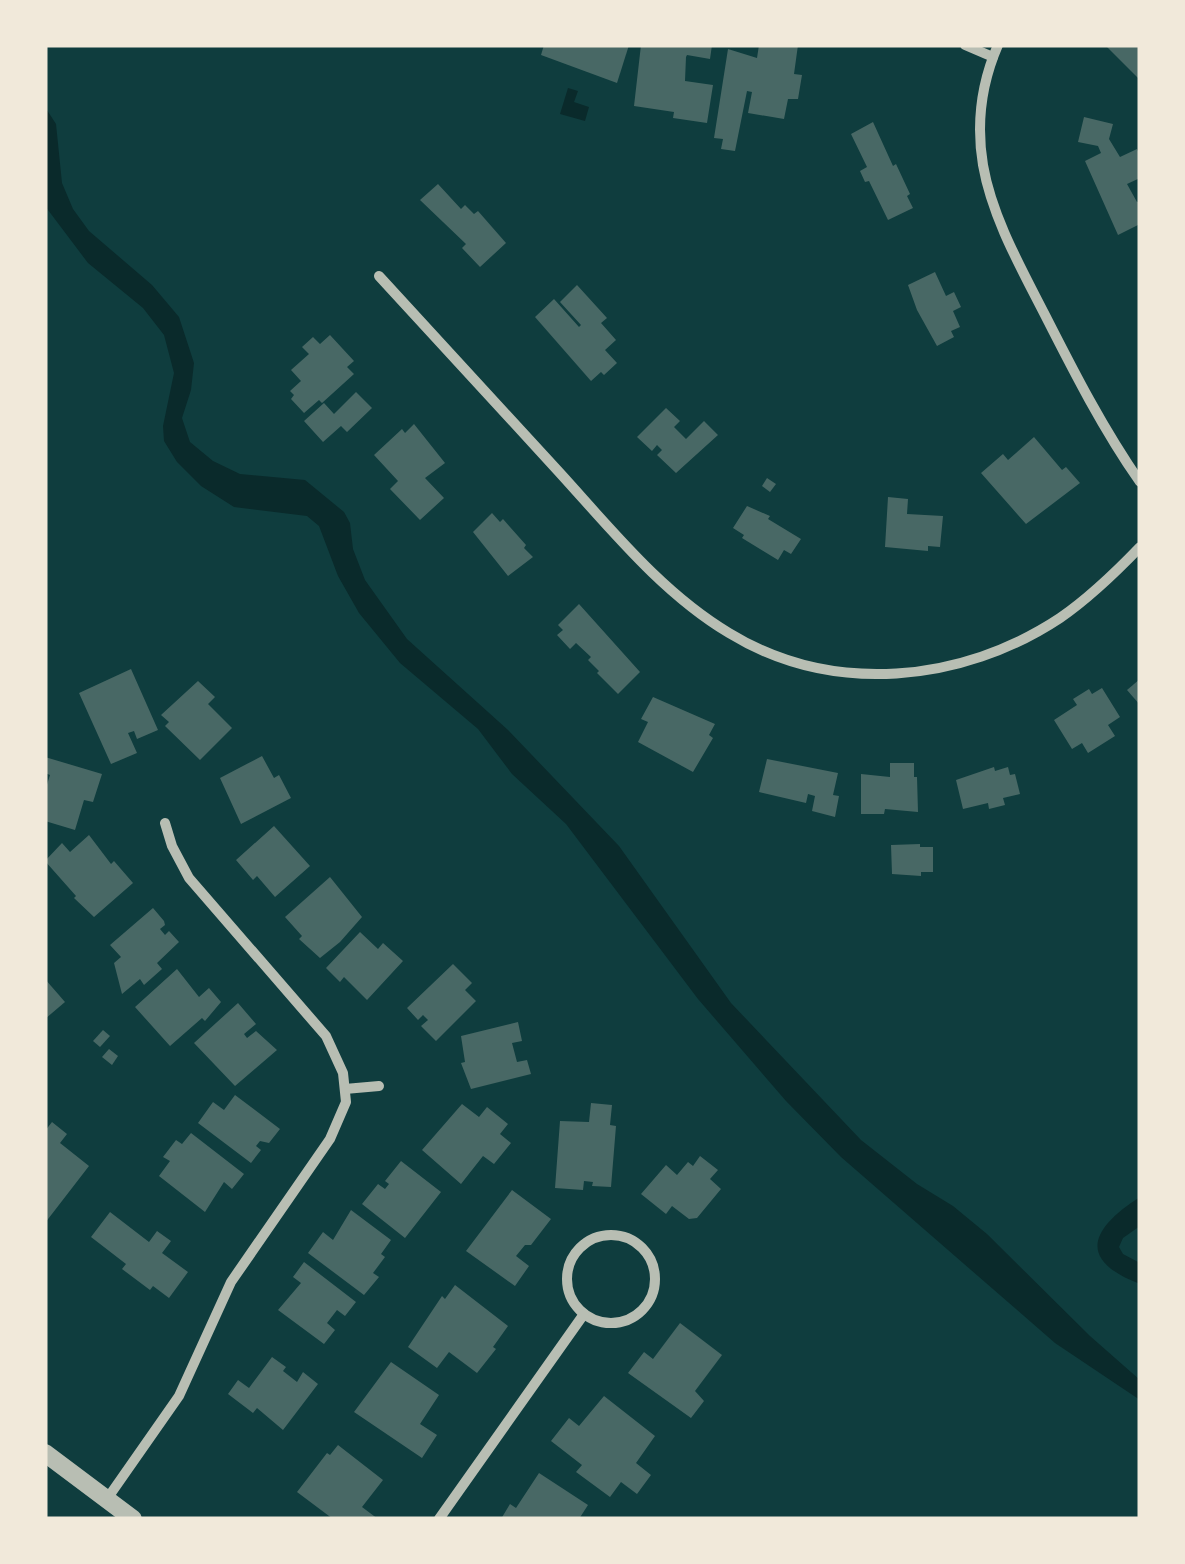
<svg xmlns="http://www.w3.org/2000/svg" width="1185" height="1564" viewBox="0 0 1185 1564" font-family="'DejaVu Sans',sans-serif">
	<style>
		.water { fill: #0a2a2b }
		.building { fill: #486865 }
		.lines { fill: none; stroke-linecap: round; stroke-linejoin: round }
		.minor { stroke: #b8beb3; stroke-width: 10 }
		.tertiary { stroke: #b8beb3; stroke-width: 18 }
	</style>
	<rect width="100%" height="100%" fill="#0f3d3e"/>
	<g class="water">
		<path d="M568,88L578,91L574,102L589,107L585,121L560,114Z"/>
		<path d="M45,107L56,124L62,183L73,209L89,231L152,285L179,317L194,363L191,390L182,418L190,442L213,461L240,474L305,480L344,512L350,523L353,549L365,580L407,639L508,730L619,846L731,1003L861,1140L917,1184L953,1206L987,1234L1090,1336L1140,1380V1400L1055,1343L841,1157L786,1101L698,999L566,824L512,774L478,729L400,663L359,613L338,576L319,526L307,516L234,507L201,486L177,462L164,441L163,426L174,373L164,335L143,308L88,263L45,206Z"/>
		<path d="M1140,1197V1226L1123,1238L1119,1247L1123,1254L1140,1263V1284C1077,1260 1090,1229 1140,1197Z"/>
	</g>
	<g class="building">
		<path d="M544,45H629L617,83L541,55Z"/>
		<path d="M641,45H712L710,59L687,55L686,57L685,81L713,85L707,123L673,118L674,112L634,106Z"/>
		<path d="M759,45H798L794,74L802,75L798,99H788L784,119L748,113L752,92L747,91L735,151L721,149L723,139L714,138L728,49L757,58Z"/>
		<path d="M1105,45H1140V80Z"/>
		<path d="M1084,117L1113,124L1109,139L1120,157L1137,149L1140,156V178L1127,184L1137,202L1140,201V224L1118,235L1085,161L1101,153L1098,146L1078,142Z"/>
		<path d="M873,122L893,166L896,164L910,194L907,196L913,208L888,220L869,181L865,182L860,171L867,167L851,134Z"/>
		<path d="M438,184L461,209L465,205L474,214L478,211L506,243L480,267L462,248L466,244L420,200Z"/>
		<path d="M935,272L946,296L954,292L961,307L953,311L960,327L951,331L954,337L937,346L917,310L908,285Z"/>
		<path d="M577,285L607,318L601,323L616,340L605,350L617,363L604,375L601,372L591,381L535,317L554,299L579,327L581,325L560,302Z"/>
		<path d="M330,335L354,361L347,367L354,374L322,403L319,400L304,413L291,399L294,395L290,391L301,381L291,370L309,354L302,347L313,337L320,344Z"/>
		<path d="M356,392L372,408L347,432L341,426L323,442L304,421L324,403L334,414Z"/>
		<path d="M666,408L680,421L674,427L686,439L704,421L718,435L676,473L657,455L662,450L657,445L652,451L637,437Z"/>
		<path d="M414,424L445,463L425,478L444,498L420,520L390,489L398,481L374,455L402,429L405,433Z"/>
		<path d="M1034,437L1062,470L1066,467L1080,483L1026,524L981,473L1003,454L1008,460Z"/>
		<path d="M767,478L776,484L770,492L762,486Z"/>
		<path d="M888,497L908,499L907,514L943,516L940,547L928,546V551L885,547Z"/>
		<path d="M747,506L770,516L768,519L801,539L791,554L784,550L778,560L742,538L744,535L733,528Z"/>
		<path d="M492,513L500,522L503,519L526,545L524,548L533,557L508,576L473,532Z"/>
		<path d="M579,604L640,672L618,694L597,673L599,671L588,660L591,657L576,643L570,649L557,635L563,630L558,625Z"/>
		<path d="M131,669L158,730L137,739L134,731L128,733L137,753L111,764L79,693Z"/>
		<path d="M1140,679V705L1127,690Z"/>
		<path d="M198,681L215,697L208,704L232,728L200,760L165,726L169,722L161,715Z"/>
		<path d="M1102,688L1120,717L1108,725L1115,736L1088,753L1082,743L1072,749L1054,720L1077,705L1073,699L1089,689L1092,694Z"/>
		<path d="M653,697L715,724L709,735L713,738L693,772L638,742L648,722L641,719Z"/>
		<path d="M262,756L274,778L279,775L291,798L241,824L220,778Z"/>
		<path d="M45,757L102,774L93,802L84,800L75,830L45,821V791L50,775L45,773Z"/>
		<path d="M767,759L838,773L833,795L839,796L835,817L812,811L815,796L808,794L806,803L759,792Z"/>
		<path d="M890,763H914V777H917L918,812L885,809L884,814H861V774L890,777Z"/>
		<path d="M994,767L995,771L1008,767L1010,775L1015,774L1020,794L1003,798L1005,805L989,809L988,803L963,809L956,780Z"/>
		<path d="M274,826L310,866L275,897L257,876L253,880L236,860Z"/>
		<path d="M89,835L111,864L114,861L133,883L94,917L74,898L76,896L45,861L62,843L70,852Z"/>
		<path d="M920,844V847H933V872H921V876L892,874L891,845Z"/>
		<path d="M330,877L362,917L340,942L320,958L299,939L302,936L285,917Z"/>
		<path d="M153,908L164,921L165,925L160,929L165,935L169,931L179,942L157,963L162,969L144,985L140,979L122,994L114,963L121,957L110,945Z"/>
		<path d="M360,932L378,949L383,943L403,961L367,1000L344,977L340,982L326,968Z"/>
		<path d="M453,964L472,983L465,990L476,1001L436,1041L421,1026L428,1020L423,1015L418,1020L407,1008Z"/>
		<path d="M177,969L199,997L209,988L221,1002L205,1021L202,1018L170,1046L135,1007Z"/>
		<path d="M45,979L65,1002L45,1019Z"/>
		<path d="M238,1003L256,1024L244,1034L247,1038L256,1031L277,1050L235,1086L194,1043Z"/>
		<path d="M518,1022L522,1041L512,1043L517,1062L527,1060L531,1074L471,1089L461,1063L465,1062L461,1036Z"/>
		<path d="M103,1030L110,1036L100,1047L93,1041Z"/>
		<path d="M109,1049L118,1056L112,1065L102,1057Z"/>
		<path d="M235,1095L280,1129L269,1143L260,1141L256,1146L261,1150L251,1163L198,1123L213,1102L224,1110Z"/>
		<path d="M591,1103L612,1105L610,1125L616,1126L611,1187L592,1186L593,1182L584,1181L583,1190L555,1188L560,1121L589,1122Z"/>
		<path d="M462,1104L479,1117L487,1107L508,1124L500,1134L511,1143L494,1164L483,1156L461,1184L422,1150Z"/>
		<path d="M52,1122L67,1134L60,1143L89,1166L45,1223V1131Z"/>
		<path d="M191,1133L244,1174L232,1189L224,1182L205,1212L159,1176L170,1161L163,1157L176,1140L182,1144Z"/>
		<path d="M700,1156L718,1170L710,1179L721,1189L697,1218L689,1219L672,1206L666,1214L641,1194L666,1165L677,1175L688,1162L693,1166Z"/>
		<path d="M401,1161L441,1192L405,1238L362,1204L378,1184L385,1189L389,1184L385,1181Z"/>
		<path d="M512,1190L551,1219L531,1245H525L516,1256L529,1266L515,1286L466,1251Z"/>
		<path d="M351,1210L391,1240L381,1254L385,1257L373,1273L379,1277L364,1295L308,1253L323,1232L333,1240Z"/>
		<path d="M110,1212L149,1242L157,1231L171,1241L162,1253L188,1272L169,1298L153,1286L150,1290L122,1269L126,1264L91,1237Z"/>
		<path d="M304,1262L356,1302L345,1316L337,1310L327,1323L335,1330L324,1344L278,1310L301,1283L293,1277Z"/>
		<path d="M455,1285L508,1326L493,1347L496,1349L477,1373L449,1352L437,1368L408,1347L442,1296L445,1299Z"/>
		<path d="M680,1323L722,1355L695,1391L704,1401L691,1418L628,1373L644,1352L653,1359Z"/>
		<path d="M272,1357L286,1367L283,1371L297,1382L303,1372L318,1384L283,1430L257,1408L253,1413L228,1394L238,1380L249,1388Z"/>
		<path d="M391,1362L439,1395L420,1424L437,1435L422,1458L354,1412Z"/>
		<path d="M604,1396L655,1436L636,1463L651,1475L637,1494L621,1482L610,1497L576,1472L582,1465L551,1441L569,1418L579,1426Z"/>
		<path d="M338,1445L383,1480L362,1507L378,1519H333L297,1492L327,1453L330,1455Z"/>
		<path d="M539,1473L588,1505L579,1519H501L510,1504L516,1508Z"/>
	</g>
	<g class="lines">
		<g class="minor">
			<path d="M965,45L993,57"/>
			<path d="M998,45C981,84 976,123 983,165C992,217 1021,268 1045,315C1074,372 1103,429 1140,482"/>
			<path d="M379,276C439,341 499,406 559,472C611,529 662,593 729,633C832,696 962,683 1060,618C1089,598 1116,572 1140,547"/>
			<path d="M345,1089L379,1086"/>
			<circle cx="611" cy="1279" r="44"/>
			<path d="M107,1499L179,1396L231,1282L330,1139L346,1102L343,1073L326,1036L189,878L172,846L165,823"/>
			<path d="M439,1519L584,1314"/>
		</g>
		<path class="tertiary" d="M45,1453L133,1519"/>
	</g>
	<rect width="1185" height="1564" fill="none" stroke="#f1e9da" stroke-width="95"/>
</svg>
